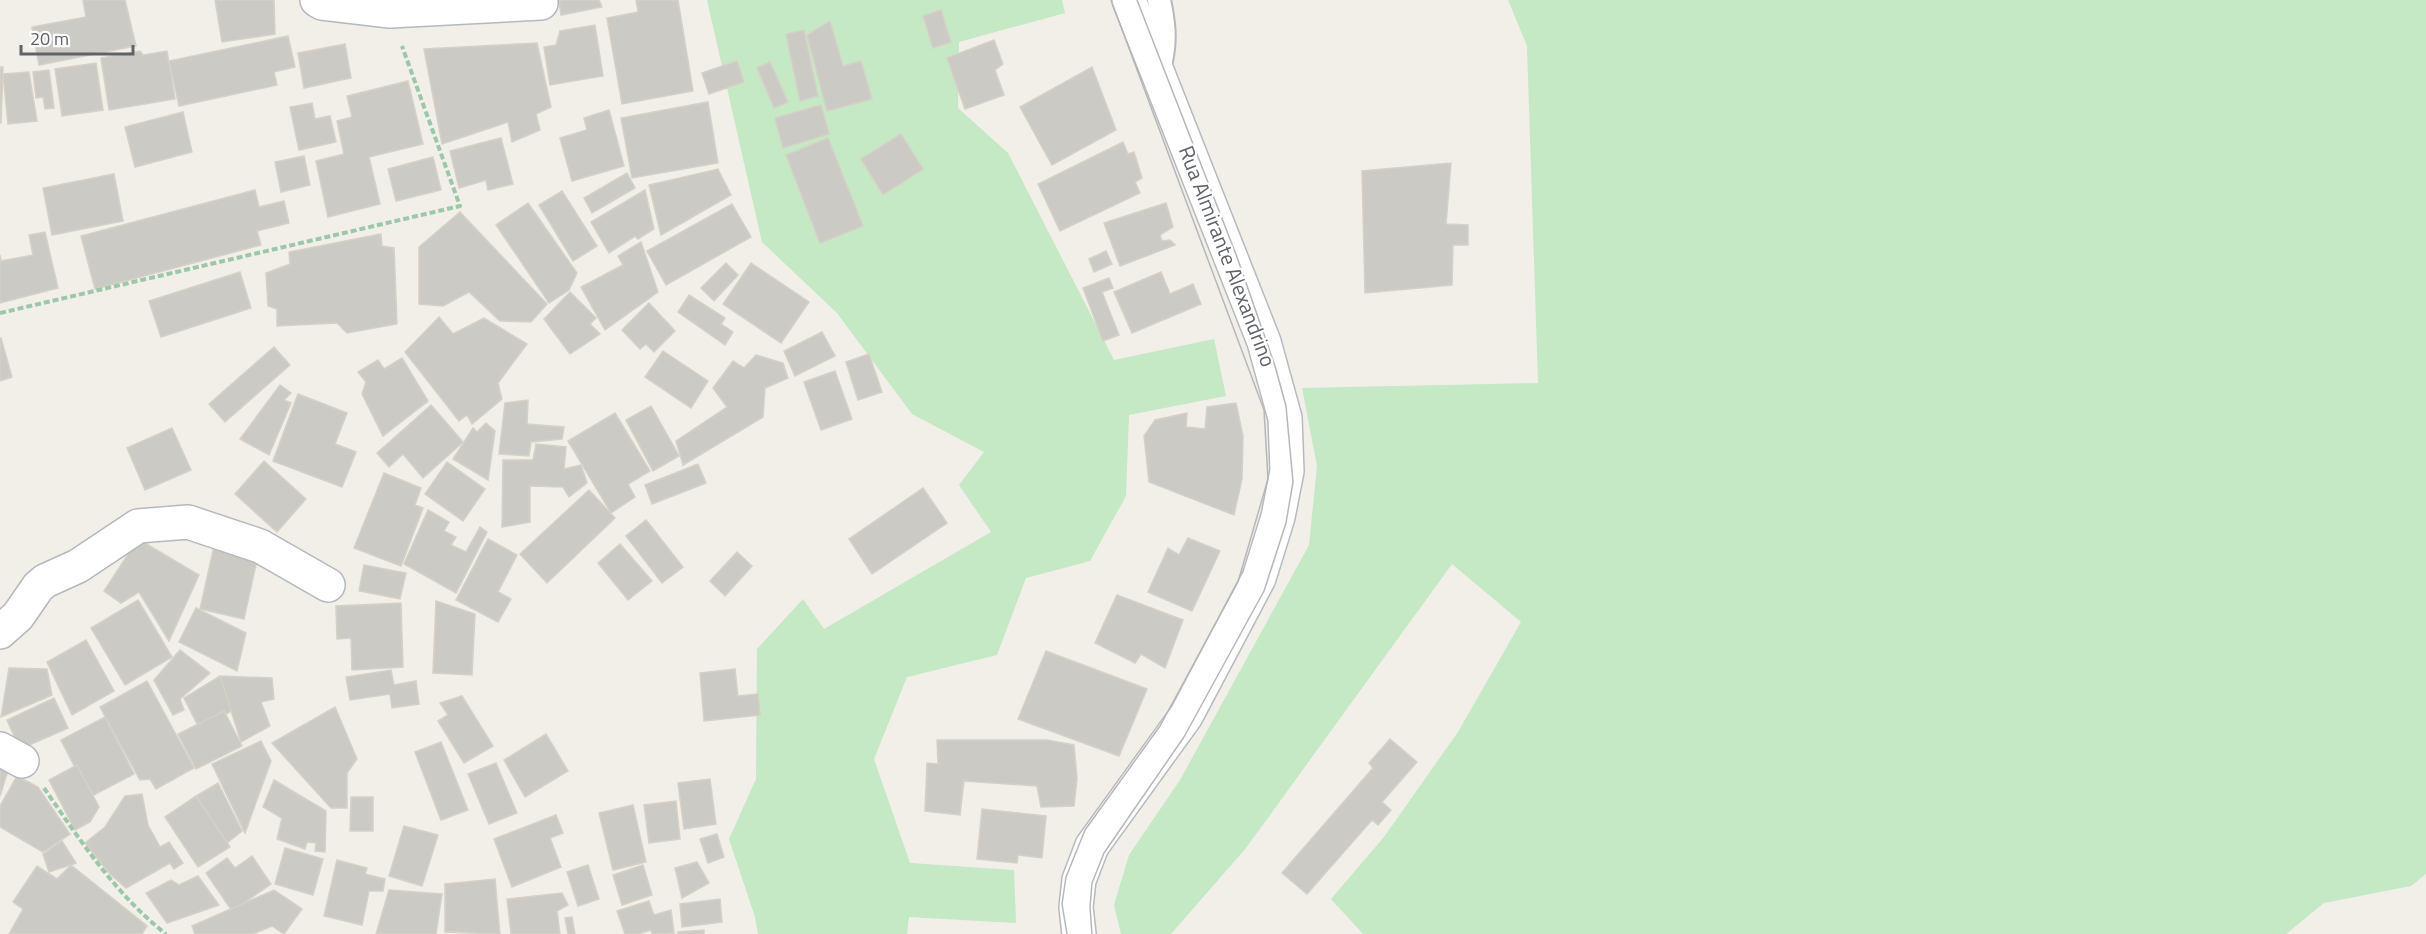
<svg xmlns="http://www.w3.org/2000/svg" width="2426" height="934" viewBox="0 0 2426 934" font-family="'Titillium Web',sans-serif">
	<style>
		.green { fill: #c5e8c5 }
		.building { fill: #cccac5; stroke: #d6d1c6; stroke-width: 1.5 }
		.lines { fill: none; stroke-linecap: round; stroke-linejoin: round }
		.lane-casing { stroke: #b5b8bc; stroke-width: 26 }
		.street-casing { stroke: #b5b8bc; stroke-width: 36 }
		.secondary-casing { stroke: #b6babf; stroke-width: 36 }
		.path { stroke: #9cc7a9; stroke-width: 4; stroke-dasharray: 6 3; stroke-linecap: butt }
		.lane { stroke: #fff; stroke-width: 22 }
		.street { stroke: #fff; stroke-width: 33 }
		.secondary { stroke: #fff; stroke-width: 33 }
		.tram { stroke: #b6b7b8; stroke-width: 1.5 }
		.labels { text-anchor: middle; dominant-baseline: central; stroke-width: 4.5; stroke-linejoin: round; paint-order: stroke }
		.street-label { font-size: 21px; fill: #5f6368; stroke: #fff }
	</style>
	<rect width="100%" height="100%" fill="#f1efe8"/>
	<g class="green">
		<path d="M707,0H1062L1065,13L959,42L958,108L1008,153L1114,360L1214,339L1226,396L1129,415L1126,496L1090,561L1026,578L997,655L907,677L874,759L910,863L1014,870L1016,923L909,917L907,934H758L755,917L729,839L756,779L757,649L803,599L824,629L991,532L959,485L984,452L912,414L837,313L762,242Z"/>
		<path d="M1508,0H2426V874L2411,886L2324,903L2286,934H1363L1331,899L1384,837L1458,732L1521,622L1452,564L1246,848L1171,934H1121L1114,905L1129,855L1180,780L1309,545L1317,466L1302,388L1538,383L1527,46Z"/>
	</g>
	<g class="building">
		<path d="M83,0H125L136,46L39,65L32,27L86,17Z"/>
		<path d="M215,0H274L275,34L222,42Z"/>
		<path d="M559,0H599L602,7L561,15Z"/>
		<path d="M636,0H678L693,91L622,104L607,18L638,12Z"/>
		<path d="M941,10L951,42L933,48L923,16Z"/>
		<path d="M830,21L843,66L861,61L872,99L827,111L807,35Z"/>
		<path d="M595,25L603,76L550,85L544,47L556,45L560,31Z"/>
		<path d="M804,30L818,96L800,101L786,34Z"/>
		<path d="M288,36L295,67L274,72L277,85L179,106L169,61Z"/>
		<path d="M994,40L1003,64L995,70L1004,95L965,109L947,58Z"/>
		<path d="M537,43L551,107L536,114L540,130L512,142L508,122L442,144L424,49Z"/>
		<path d="M345,44L351,78L304,88L298,53Z"/>
		<path d="M140,51L143,55L167,51L175,99L109,110L101,58Z"/>
		<path d="M737,61L744,82L709,94L702,73Z"/>
		<path d="M770,62L788,102L774,108L757,68Z"/>
		<path d="M96,63L103,110L62,116L55,69Z"/>
		<path d="M0,67H3L1,123H0Z"/>
		<path d="M1092,67L1116,130L1052,165L1020,107Z"/>
		<path d="M49,70L54,108L45,109L43,97L36,98L33,72Z"/>
		<path d="M29,72L37,121L8,124L3,74Z"/>
		<path d="M408,81L423,144L369,157L380,204L328,217L316,161L344,154L337,121L352,117L347,96Z"/>
		<path d="M708,102L718,163L632,178L621,118Z"/>
		<path d="M312,103L315,119L330,116L336,142L299,150L290,107Z"/>
		<path d="M821,105L829,134L783,148L775,118Z"/>
		<path d="M609,110L624,166L572,181L560,138L587,130L584,118Z"/>
		<path d="M183,112L192,152L135,167L125,127Z"/>
		<path d="M901,134L923,169L883,195L861,159Z"/>
		<path d="M501,138L513,184L488,190L486,180L459,188L450,151Z"/>
		<path d="M828,138L863,226L820,243L786,155Z"/>
		<path d="M1123,142L1128,154L1134,152L1142,178L1135,182L1140,193L1060,231L1038,184Z"/>
		<path d="M304,156L310,185L281,192L275,162Z"/>
		<path d="M433,157L441,190L396,201L388,169Z"/>
		<path d="M1451,163L1446,224L1468,225V245H1453L1452,285L1365,293L1362,171Z"/>
		<path d="M718,169L731,195L661,235L649,185Z"/>
		<path d="M627,173L635,188L592,213L584,198Z"/>
		<path d="M114,174L123,221L52,235L43,188Z"/>
		<path d="M255,190L259,207L284,201L289,223L257,231L261,245L95,289L81,236Z"/>
		<path d="M645,190L654,229L638,239L635,236L609,253L591,222Z"/>
		<path d="M562,191L597,246L573,261L539,205Z"/>
		<path d="M528,203L577,273L569,290L549,303L496,225Z"/>
		<path d="M1166,203L1173,227L1160,235L1162,241L1170,240L1175,245L1120,266L1104,223Z"/>
		<path d="M732,204L751,237L666,285L647,251Z"/>
		<path d="M460,212L547,304L531,322L500,321L469,292L443,306L419,304V247Z"/>
		<path d="M45,232L58,288L0,303V255L1,261L33,255L29,235Z"/>
		<path d="M381,234L382,246L394,248L397,324L347,333L337,323L277,326V309L268,306L266,273L290,264L289,252Z"/>
		<path d="M641,242L658,292L605,330L581,287L623,265L618,256Z"/>
		<path d="M1106,251L1112,264L1094,272L1089,259Z"/>
		<path d="M726,263L738,275L714,301L701,288Z"/>
		<path d="M751,263L809,302L781,343L723,304Z"/>
		<path d="M240,272L251,308L161,337L149,301Z"/>
		<path d="M1161,272L1170,294L1193,284L1201,304L1132,333L1114,292Z"/>
		<path d="M1109,278L1113,288L1102,292L1119,335L1103,341L1083,288Z"/>
		<path d="M570,292L596,318L590,324L600,334L570,354L544,319Z"/>
		<path d="M689,295L725,318L721,324L733,332L725,345L678,312Z"/>
		<path d="M649,303L675,331L654,352L646,344L640,349L622,330Z"/>
		<path d="M439,317L453,334L484,318L527,344L498,383L502,399L472,424L467,415L459,421L405,352Z"/>
		<path d="M822,332L835,356L795,376L784,351Z"/>
		<path d="M1,338L12,377L0,381V338Z"/>
		<path d="M274,347L290,365L225,422L209,404Z"/>
		<path d="M663,351L708,381L691,408L645,377Z"/>
		<path d="M869,354L882,392L858,400L846,362Z"/>
		<path d="M756,355L783,363L788,378L765,388L763,417L683,465L676,441L727,407L713,388L733,361L744,368Z"/>
		<path d="M402,358L428,401L383,436L362,394L366,382L358,372L378,360L384,369Z"/>
		<path d="M835,371L852,419L821,430L804,382Z"/>
		<path d="M280,385L291,393L284,400L291,403L269,455L240,439Z"/>
		<path d="M298,394L347,413L335,444L356,452L342,487L273,461Z"/>
		<path d="M528,400L527,424L564,427L562,439L531,442L529,456L499,454L505,403Z"/>
		<path d="M1236,403L1243,436L1242,479L1234,515L1149,482L1144,436L1155,420L1187,413L1186,427L1205,429L1207,407Z"/>
		<path d="M431,405L463,442L423,478L403,454L389,467L377,453Z"/>
		<path d="M651,406L679,456L653,471L626,420Z"/>
		<path d="M615,413L650,471L628,484L635,497L611,513L568,441Z"/>
		<path d="M486,423L495,431L488,480L453,459L473,428L477,432Z"/>
		<path d="M172,428L191,470L145,490L127,448Z"/>
		<path d="M536,444L566,447L564,469L581,465L587,483L569,497L563,487L530,486V522L502,527L503,460H533Z"/>
		<path d="M264,461L306,499L277,532L235,494Z"/>
		<path d="M447,462L485,489L463,521L425,494Z"/>
		<path d="M698,464L706,483L652,504L645,485Z"/>
		<path d="M384,473L421,488L415,505L423,508L401,566L354,548Z"/>
		<path d="M923,488L947,523L872,574L849,539Z"/>
		<path d="M589,490L615,518L547,583L520,554Z"/>
		<path d="M428,510L449,522L444,531L456,537L451,545L466,552L480,527L487,532L456,593L404,564Z"/>
		<path d="M646,520L683,567L662,583L626,536Z"/>
		<path d="M1188,538L1220,551L1192,611L1148,592L1168,548L1179,555Z"/>
		<path d="M138,539L199,575L169,641L139,592L121,603L104,591Z"/>
		<path d="M488,539L517,555L498,592L511,599L498,622L456,600Z"/>
		<path d="M215,542L259,551L244,619L200,609Z"/>
		<path d="M620,544L652,581L628,600L598,563Z"/>
		<path d="M737,552L752,566L725,596L710,581Z"/>
		<path d="M364,565L406,573L400,599L359,591Z"/>
		<path d="M1117,595L1183,620L1165,668L1141,654L1135,663L1095,643Z"/>
		<path d="M138,600L172,657L125,685L91,628Z"/>
		<path d="M436,601L475,614L472,675L433,673Z"/>
		<path d="M401,603L403,667L352,670L351,638L337,639L336,606Z"/>
		<path d="M196,608L246,633L237,671L179,642Z"/>
		<path d="M86,640L114,691L72,715L47,662Z"/>
		<path d="M180,650L210,673L180,699L184,710L173,715L154,680Z"/>
		<path d="M1046,651L1147,689L1119,756L1018,719Z"/>
		<path d="M9,668L47,669L52,695L1,717Z"/>
		<path d="M735,669L738,696L758,694L760,715L704,721L700,673Z"/>
		<path d="M391,670L394,685L416,681L419,704L392,708L390,694L350,700L346,677Z"/>
		<path d="M220,676L233,710L200,730L184,698Z"/>
		<path d="M220,676L272,678L274,699L261,702L270,726L241,742Z"/>
		<path d="M147,681L194,768L156,789L150,779L140,780L100,707Z"/>
		<path d="M462,696L493,746L464,763L438,721L448,715L440,703Z"/>
		<path d="M54,698L68,728L20,749L7,720Z"/>
		<path d="M335,707L357,759L347,773V808H331L272,743Z"/>
		<path d="M224,711L242,746L196,769L178,734Z"/>
		<path d="M105,717L134,774L90,797L61,740Z"/>
		<path d="M546,734L568,771L525,797L504,760Z"/>
		<path d="M1390,739L1417,762L1382,802L1391,810L1378,825L1372,820L1307,894L1282,873L1373,768L1369,763Z"/>
		<path d="M937,740H1047L1074,745L1077,779L1074,806L1041,807L1037,786L964,781L960,815L925,811L927,763L938,764Z"/>
		<path d="M261,741L271,761L245,833L212,764Z"/>
		<path d="M441,742L468,810L441,820L415,752Z"/>
		<path d="M0,758L10,764L0,796Z"/>
		<path d="M496,763L517,813L489,824L468,774Z"/>
		<path d="M77,765L99,807L90,822L75,830L49,780Z"/>
		<path d="M17,776L38,787L70,834L43,852L0,827V806Z"/>
		<path d="M710,779L716,824L684,829L678,783Z"/>
		<path d="M274,780L326,811L325,852L315,851L316,843L307,842L305,849L277,839L282,818L263,807Z"/>
		<path d="M218,783L242,831L227,843L196,796Z"/>
		<path d="M142,794L148,825L160,847L169,842L183,863L174,869L170,863L126,888L109,873L85,843L105,827L125,796Z"/>
		<path d="M196,796L230,847L198,867L165,817Z"/>
		<path d="M351,797H373V831H350Z"/>
		<path d="M676,801L680,839L649,843L644,805Z"/>
		<path d="M633,805L646,862L613,870L599,813Z"/>
		<path d="M982,809L1046,816L1042,858L1018,855L1017,863L977,859Z"/>
		<path d="M556,815L563,833L550,838L561,867L512,887L494,839Z"/>
		<path d="M404,826L438,835L422,886L389,876Z"/>
		<path d="M717,834L724,857L708,863L700,839Z"/>
		<path d="M62,841L76,863L49,872L43,854Z"/>
		<path d="M285,848L323,859L313,895L275,884Z"/>
		<path d="M252,856L271,884L232,911L206,873L227,858L235,868Z"/>
		<path d="M337,860L367,868L365,874L385,879L383,891H369L362,925L324,916Z"/>
		<path d="M697,862L709,883L682,898L675,868Z"/>
		<path d="M71,865L147,926L142,934H9L23,909L13,902L37,866L57,879Z"/>
		<path d="M588,865L599,899L578,906L567,872Z"/>
		<path d="M643,865L652,895L622,905L613,875Z"/>
		<path d="M198,876L219,905L167,923L146,893L171,880L179,885Z"/>
		<path d="M495,879L500,934L445,932V884Z"/>
		<path d="M274,890L302,909L284,934L272,926L253,934H195L192,926Z"/>
		<path d="M389,890L442,894L436,934H376Z"/>
		<path d="M562,893L568,905L557,911L560,934H511L507,899Z"/>
		<path d="M720,899L722,922L682,927L680,904Z"/>
		<path d="M649,901L654,915L671,910L674,933L652,934L651,930L638,934H625L617,911Z"/>
		<path d="M572,917L575,934H568L565,918Z"/>
		<path d="M704,930V934H678V932Z"/>
	</g>
	<g class="lines">
		<g class="lane-casing">
			<path id="lane" d="M1158,73C1166,45 1165,28 1159,0"/>
		</g>
		<g class="street-casing">
			<g id="street">
				<path d="M317,0L322,3L390,11L541,3"/>
				<path d="M0,632L18,616L38,587L45,581L78,566L138,526L188,522L260,546L328,585"/>
				<path d="M0,749L22,761"/>
			</g>
		</g>
		<g class="secondary-casing">
			<path id="secondary" d="M1079,934L1076,907L1079,880L1092,846L1186,716L1259,578L1278,517L1287,471L1285,418L1264,342L1129,0"/>
		</g>
		<g class="path">
			<path d="M0,313L460,206L402,46"/>
			<path d="M44,788C80,840 116,895 166,934"/>
		</g>
		<use href="#lane" class="lane"/>
		<use href="#street" class="street"/>
		<use href="#secondary" class="secondary"/>
		<g class="tram">
			<path d="M1067,934L1062,904L1066,877L1085,830L1160,726L1238,582L1268,479L1264,410L1111,0"/>
			<path d="M1092,934L1090,907L1092,883L1104,853L1184,737L1264,591L1286,523L1293,482L1286,406L1275,366L1237,257L1137,0"/>
		</g>
	</g>
	<g class="labels">
		<g class="street-label">
			<text transform="translate(1228 256) rotate(69)">Rua Almirante Alexandrino</text>
		</g>
	</g>
	<path d="M21 45v9h112v-9" fill="none" stroke="#5f6368" stroke-width="3"/>
	<text x="30" y="45" font-size="18" fill="#5f6368" stroke="#ffffff" stroke-width="4.5" paint-order="stroke">20 m</text>
</svg>
